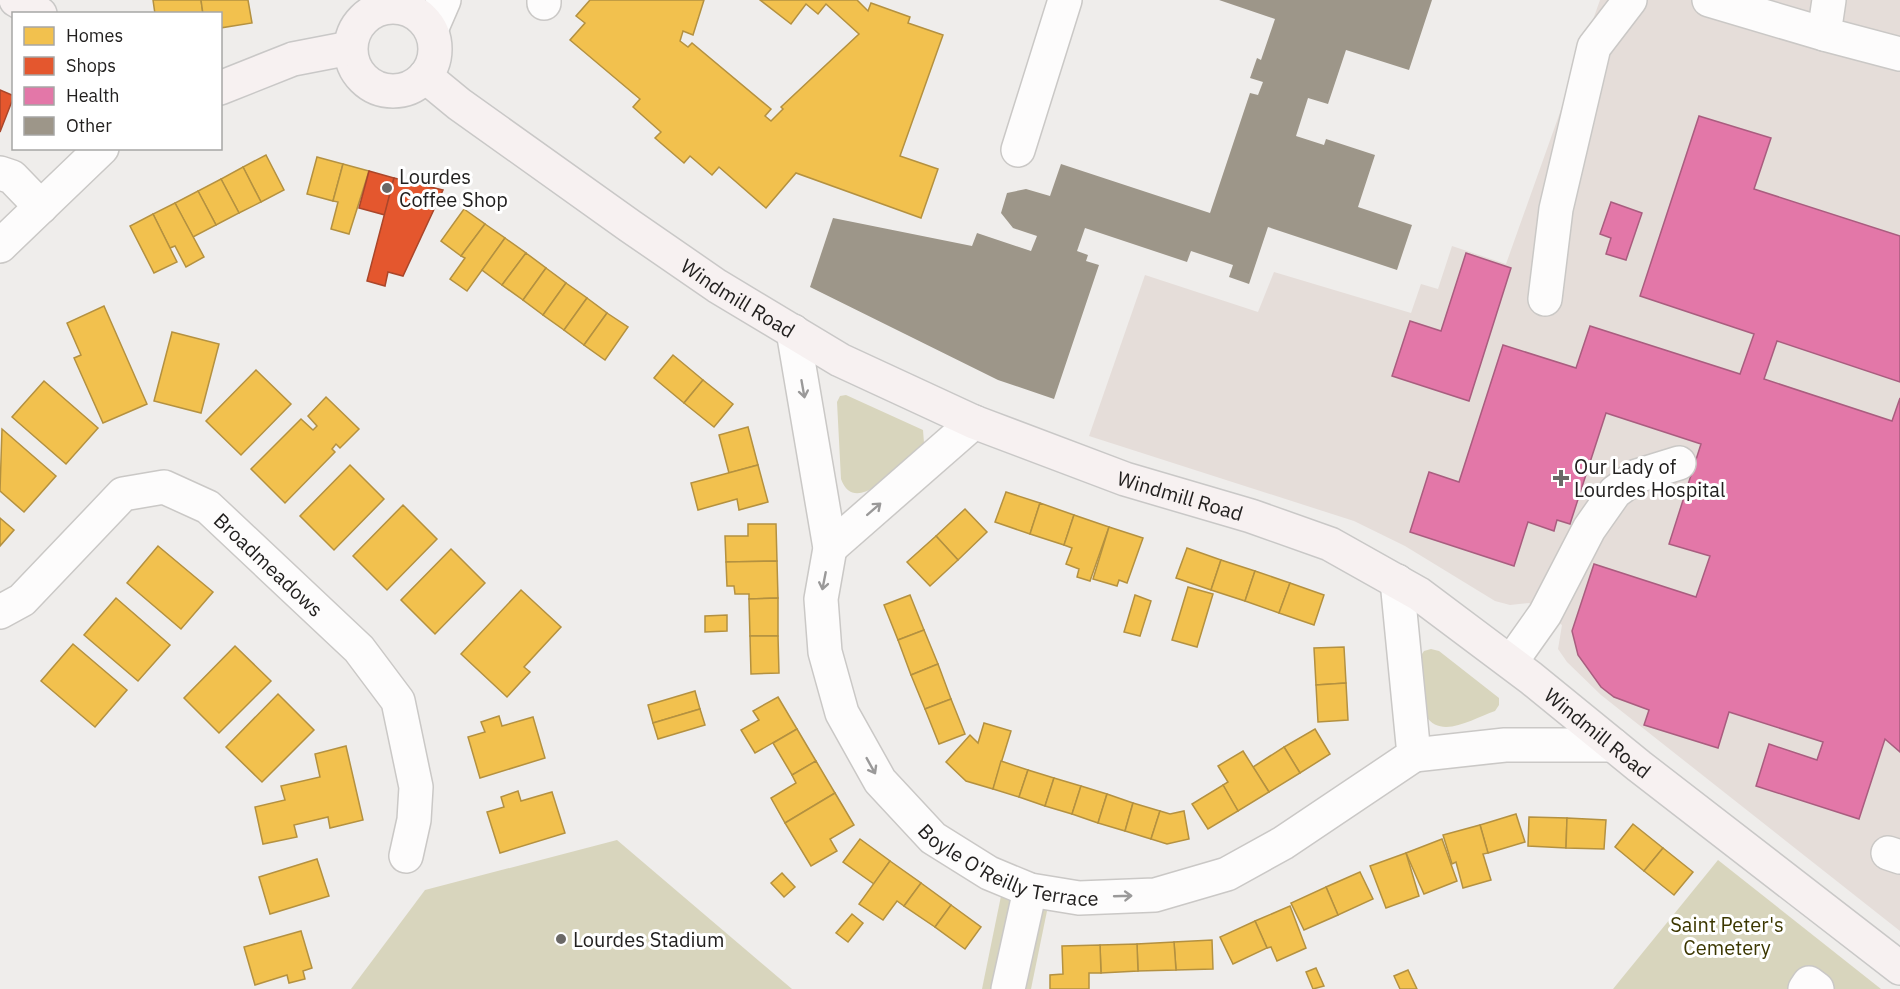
<svg xmlns="http://www.w3.org/2000/svg" width="1900" height="989" viewBox="0 0 1900 989" font-family="'IBM Plex Sans',sans-serif">
	<style>
		.built { fill: #e5ddd9 }
		.green { fill: #d8d5bd }
		.homes { fill: #f2c14e; stroke: #b49140; stroke-width: 1.5 }
		.shops { fill: #e4572e; stroke: #aa462a; stroke-width: 1.5 }
		.health { fill: #e377a8; stroke: #a95d7f; stroke-width: 1.5 }
		.building { fill: #9d9689 }
		.lines { fill: none; stroke-linecap: round; stroke-linejoin: round }
		.minor-casing { stroke: #cac8c6; stroke-width: 36 }
		.major-casing { stroke: #c9c8c7; stroke-width: 36 }
		.minor { stroke: #fdfcfc; stroke-width: 33 }
		.major { stroke: #f7f1f1; stroke-width: 33 }
		.oneway { stroke: #9a9999 }
		.poi-dot { fill: #6a6866; stroke: #fff; stroke-width: 2 }
		.labels { text-anchor: middle; dominant-baseline: central; stroke-width: 6; stroke-linejoin: round; paint-order: stroke }
		.poi-label { font-size: 20px; fill: #22201f; stroke: #fff; text-anchor: start }
		.street-label { font-size: 20px; fill: #22201f; stroke: #fff }
		.park-label { font-size: 20px; fill: #3c3700; stroke: #fff }
	</style>
	<rect width="100%" height="100%" fill="#efedeb"/>
	<path class="built" d="M1600,0H1900V931L1601,695L1567,662L1558,649L1562,625L1529,603L1510,605L1495,601L1405,546L1354,521L1089,436L1145,275L1258,312L1274,272L1411,313L1421,284L1438,289L1452,246L1506,264Z"/>
	<g class="green">
		<path d="M846,395L923,430L924,443C907,458 856,521 841,479L837,402L840,396Z"/>
		<path d="M1431,649L1439,651L1499,698V705L1495,711C1474,718 1441,740 1426,716L1420,657L1424,651Z"/>
		<path d="M617,840L792,989H351L425,890Z"/>
		<path d="M1718,860L1881,989H1613Z"/>
		<path d="M1001,896L1048,906L1031,989H982Z"/>
	</g>
	<g class="homes">
		<path d="M153,0H201L203,14H155Z"/>
		<path d="M201,0H248L252,23L220,28V14H203Z"/>
		<path d="M590,0H704L693,35L683,31L680,41L688,47L692,43L771,109L765,116L771,121L783,109L781,107L859,34L826,4L818,14L806,4L791,24L760,0H857L868,11L871,3L910,17L908,23L943,35L900,156L938,169L921,218L796,173L766,208L719,167L712,175L690,156L684,163L655,138L661,132L633,107L640,99L570,40L585,23L576,16Z"/>
		<path d="M266,155L284,190L261,202L243,167Z"/>
		<path d="M317,157L343,164L333,201L307,194Z"/>
		<path d="M343,164L369,171L349,234L331,229L338,202L333,201Z"/>
		<path d="M243,167L261,202L239,213L221,179Z"/>
		<path d="M221,179L239,213L216,225L198,191Z"/>
		<path d="M198,191L216,225L193,237L175,203Z"/>
		<path d="M175,203L204,257L186,267L175,246L170,248L153,214Z"/>
		<path d="M464,209L485,224L461,256L441,241Z"/>
		<path d="M153,214L177,262L154,273L130,226Z"/>
		<path d="M485,224L505,238L467,291L450,279L465,258L461,256Z"/>
		<path d="M505,238L526,253L502,285L482,270Z"/>
		<path d="M526,253L546,268L523,300L502,285Z"/>
		<path d="M546,268L566,283L543,315L523,300Z"/>
		<path d="M566,283L587,298L564,330L543,315Z"/>
		<path d="M587,298L607,313L584,345L564,330Z"/>
		<path d="M104,306L147,404L103,423L74,358L81,355L67,323Z"/>
		<path d="M607,313L628,327L605,360L584,345Z"/>
		<path d="M172,332L219,344L201,413L154,401Z"/>
		<path d="M673,355L703,380L684,403L654,378Z"/>
		<path d="M256,370L291,404L241,455L206,421Z"/>
		<path d="M703,380L733,404L714,427L684,403Z"/>
		<path d="M44,381L98,428L66,464L12,417Z"/>
		<path d="M326,397L359,429L340,448L336,444L332,449L335,452L285,503L251,469L301,419L313,430L317,426L308,416Z"/>
		<path d="M748,427L758,465L729,473L719,435Z"/>
		<path d="M2,429L56,476L24,512L0,491Z"/>
		<path d="M350,465L384,499L334,550L300,516Z"/>
		<path d="M758,465L768,502L739,510L737,499L698,510L691,483Z"/>
		<path d="M1006,492L1040,503L1030,534L995,522Z"/>
		<path d="M1040,503L1074,515L1064,545L1030,534Z"/>
		<path d="M403,505L437,539L387,590L353,556Z"/>
		<path d="M965,509L987,532L958,560L936,536Z"/>
		<path d="M1074,515L1109,527L1090,581L1077,577L1079,569L1066,564L1072,548L1064,545Z"/>
		<path d="M0,518L14,530L0,546Z"/>
		<path d="M748,524H776L777,561L726,562L725,536H748Z"/>
		<path d="M1109,527L1143,538L1127,583L1119,580L1117,586L1093,579Z"/>
		<path d="M936,536L958,560L930,586L907,562Z"/>
		<path d="M158,546L213,592L181,629L127,583Z"/>
		<path d="M1187,548L1221,560L1211,590L1176,578Z"/>
		<path d="M451,549L485,583L435,634L401,600Z"/>
		<path d="M1221,560L1255,571L1245,601L1211,590Z"/>
		<path d="M777,561L778,598L749,599V594H735L734,586H727L726,562Z"/>
		<path d="M1255,571L1290,583L1279,613L1245,601Z"/>
		<path d="M1290,583L1324,595L1314,625L1279,613Z"/>
		<path d="M1188,587L1213,594L1197,647L1172,640Z"/>
		<path d="M521,590L561,627L524,667L530,672L507,697L461,654Z"/>
		<path d="M910,595L924,630L898,640L884,605Z"/>
		<path d="M1135,595L1151,601L1140,636L1124,632Z"/>
		<path d="M116,598L170,645L138,681L84,635Z"/>
		<path d="M778,598V636H750L749,599Z"/>
		<path d="M727,615V631L705,632V616Z"/>
		<path d="M924,630L938,664L911,675L898,640Z"/>
		<path d="M750,636H778L779,673L751,674Z"/>
		<path d="M73,644L127,690L95,727L41,681Z"/>
		<path d="M235,646L271,681L219,733L184,698Z"/>
		<path d="M1344,647L1346,683L1316,685L1314,648Z"/>
		<path d="M938,664L951,699L925,709L911,675Z"/>
		<path d="M1346,683L1348,720L1318,722L1316,685Z"/>
		<path d="M695,691L700,709L653,723L648,705Z"/>
		<path d="M278,694L314,730L262,782L226,747Z"/>
		<path d="M778,697L797,729L755,753L741,730L759,720L753,711Z"/>
		<path d="M951,699L965,734L939,744L925,709Z"/>
		<path d="M700,709L705,725L658,739L653,723Z"/>
		<path d="M499,716L502,726L533,717L545,758L480,778L468,737L485,732L481,722Z"/>
		<path d="M984,723L1011,731L993,789L966,781L946,762L970,735L978,743Z"/>
		<path d="M797,729L816,761L792,775L773,743Z"/>
		<path d="M1315,729L1330,754L1300,773L1284,747Z"/>
		<path d="M346,746L363,820L330,828L328,817L294,825L297,837L263,844L255,807L285,800L281,786L320,777L315,754Z"/>
		<path d="M1284,747L1300,773L1269,792L1253,767Z"/>
		<path d="M1243,751L1269,792L1238,811L1223,785L1228,782L1218,766Z"/>
		<path d="M816,761L835,793L785,823L771,798L796,783L792,775Z"/>
		<path d="M1001,761L1028,770L1019,797L993,789Z"/>
		<path d="M1028,770L1054,778L1045,806L1019,797Z"/>
		<path d="M1054,778L1081,786L1072,814L1045,806Z"/>
		<path d="M1223,785L1238,811L1208,829L1192,804Z"/>
		<path d="M1081,786L1107,794L1098,823L1072,814Z"/>
		<path d="M518,791L521,801L552,792L565,833L500,853L487,812L504,807L501,797Z"/>
		<path d="M835,793L854,825L830,839L837,851L811,866L785,823Z"/>
		<path d="M1107,794L1133,803L1125,831L1098,823Z"/>
		<path d="M1133,803L1160,811L1151,839L1125,831Z"/>
		<path d="M1160,811L1170,814L1184,811L1189,839L1167,844L1151,839Z"/>
		<path d="M1516,814L1525,842L1488,853L1480,825Z"/>
		<path d="M1529,817L1567,818L1566,848L1528,846Z"/>
		<path d="M1567,818L1606,820L1604,849L1566,848Z"/>
		<path d="M1633,824L1663,848L1644,871L1615,847Z"/>
		<path d="M1480,825L1488,853L1483,854L1491,880L1463,888L1456,862L1452,864L1443,835Z"/>
		<path d="M860,839L890,861L874,884L843,862Z"/>
		<path d="M1442,839L1457,881L1424,894L1406,853Z"/>
		<path d="M1663,848L1693,872L1674,895L1644,871Z"/>
		<path d="M1406,853L1419,896L1386,908L1370,866Z"/>
		<path d="M317,859L329,896L270,914L259,877Z"/>
		<path d="M890,861L921,883L904,906L897,901L883,920L859,904Z"/>
		<path d="M1360,872L1373,899L1338,915L1326,887Z"/>
		<path d="M782,873L795,887L784,897L771,883Z"/>
		<path d="M921,883L951,905L935,927L904,906Z"/>
		<path d="M1326,887L1338,915L1304,930L1291,903Z"/>
		<path d="M951,905L981,927L965,949L935,927Z"/>
		<path d="M1290,906L1306,948L1277,961L1271,947L1267,948L1255,921Z"/>
		<path d="M852,914L863,923L848,942L836,933Z"/>
		<path d="M1255,921L1267,948L1233,964L1220,937Z"/>
		<path d="M301,931L312,968L303,971L305,979L289,983L287,975L255,985L244,947Z"/>
		<path d="M1212,940L1213,969L1176,970L1174,942Z"/>
		<path d="M1174,942L1176,970L1138,971L1137,944Z"/>
		<path d="M1137,944L1138,971L1101,973L1100,945Z"/>
		<path d="M1100,945L1101,973H1089V989H1050V975L1063,974L1062,946Z"/>
		<path d="M1316,968L1324,986L1313,989L1306,972Z"/>
		<path d="M1408,970L1417,989H1400L1394,976Z"/>
	</g>
	<g class="shops">
		<path d="M0,90L14,96L0,132Z"/>
		<path d="M369,171L394,178L385,215L359,208Z"/>
		<path d="M394,178L443,190L403,276L388,272L385,286L367,281Z"/>
	</g>
	<g class="health">
		<path d="M1699,116L1771,138L1754,189L1900,236V382L1777,341L1764,379L1892,421L1900,398V752L1885,739L1859,819L1756,786L1769,744L1817,760L1823,742L1729,712L1718,748L1644,725L1649,710L1614,697L1601,687L1578,655L1572,631L1594,564L1696,597L1710,556L1669,544L1701,444L1606,413L1570,524L1557,520L1554,531L1528,522L1514,566L1410,532L1429,472L1459,482L1503,345L1576,368L1590,326L1740,374L1754,334L1640,296Z"/>
		<path d="M1611,202L1642,213L1626,260L1606,254L1611,238L1600,234Z"/>
		<path d="M1466,253L1511,268L1469,401L1392,376L1410,321L1441,331Z"/>
	</g>
	<path class="building" d="M1219,0H1432L1409,70L1346,50L1328,104L1308,98L1296,136L1324,145L1326,139L1375,155L1358,207L1412,225L1397,270L1268,227L1249,284L1229,277L1233,265L1191,251L1187,262L1085,228L1077,251L1088,255L1086,261L1099,265L1054,399L998,380L810,287L833,218L972,246L977,233L1031,251L1037,236L1013,228L1001,213L1007,193L1026,189L1050,196L1061,164L1210,213L1250,93L1258,95L1263,82L1250,78L1257,58L1261,60L1275,19Z"/>
	<g class="lines">
		<g class="minor-casing">
			<g id="minor">
				<path d="M544,0V3"/>
				<path d="M1709,0L1824,34"/>
				<path d="M1829,0L1824,34L1900,54"/>
				<path d="M378,9L387,0"/>
				<path d="M431,30L444,0"/>
				<path d="M1018,150L1065,0"/>
				<path d="M0,173L12,177L41,207"/>
				<path d="M0,246L102,148"/>
				<path d="M1545,299L1556,209L1594,47L1630,0"/>
				<path id="s1" d="M793,331L830,548L821,599L825,652L842,713L880,781L933,838L989,873L1030,890L1079,898L1155,895L1227,874L1283,843L1414,755L1397,581"/>
				<path d="M830,548L974,422"/>
				<path id="s2" d="M0,612L22,600L123,494L164,487L208,507L359,649L398,701L416,787L414,820L406,856"/>
				<path d="M1511,662L1545,614L1589,529L1615,492L1637,476L1679,463"/>
				<path d="M1414,755L1505,745H1613"/>
				<path d="M1888,853L1900,857"/>
				<path d="M1008,989L1030,890"/>
				<path d="M1805,989L1809,983L1817,989"/>
			</g>
		</g>
		<g class="major-casing">
			<g id="major">
				<path d="M16,0L40,14"/>
				<circle cx="393" cy="49" r="42"/>
				<path id="s3" d="M425,76L459,104L630,226L717,286L840,360L974,422L1125,479L1251,516L1330,544L1419,594L1531,678L1639,766L1900,968"/>
				<path d="M220,88L293,59L350,48"/>
			</g>
		</g>
		<use href="#minor" class="minor"/>
		<use href="#major" class="major"/>
	</g>
	<defs><path id="oneway-shaft" d="M-6 0H5M1.5-3L5.5 0L1.5 3" fill="none" stroke-width="1.6" stroke-linecap="round" stroke-linejoin="round" transform="scale(1.5)"/></defs>
	<g class="oneway">
		<use href="#oneway-shaft" transform="translate(803 389) rotate(80)"/>
		<use href="#oneway-shaft" transform="translate(874 509) rotate(-41)"/>
		<use href="#oneway-shaft" transform="translate(824 581) rotate(101)"/>
		<use href="#oneway-shaft" transform="translate(871 766) rotate(61)"/>
		<use href="#oneway-shaft" transform="translate(1123 896) rotate(-2)"/>
	</g>
	<g class="poi-dot">
		<circle cx="387" cy="188" r="6"/>
		<path d="M1558 469h6v6h6v6h-6v6h-6v-6h-6v-6h6z"/>
		<circle cx="561" cy="939" r="6"/>
	</g>
	<g class="labels">
		<g class="poi-label">
			<text x="399" y="176">Lourdes<tspan x="399" dy="23">Coffee Shop</tspan></text>
			<text x="1574" y="466">Our Lady of<tspan x="1574" dy="23">Lourdes Hospital</tspan></text>
			<text x="573" y="939">Lourdes Stadium</text>
		</g>
		<g class="street-label">
			<text stroke="none"><textPath href="#s3" startOffset="384">Windmill Road</textPath></text>
			<text stroke="none"><textPath href="#s3" startOffset="870">Windmill Road</textPath></text>
			<text stroke="none"><textPath href="#s2" startOffset="345">Broadmeadows</textPath></text>
			<text stroke="none"><textPath href="#s3" startOffset="1356">Windmill Road</textPath></text>
			<text stroke="none"><textPath href="#s1" startOffset="626">Boyle O'Reilly Terrace</textPath></text>
		</g>
		<g class="park-label">
			<text x="1727" y="924">Saint Peter's<tspan x="1727" dy="23">Cemetery</tspan></text>
		</g>
	</g>
	<rect x="12" y="12" width="210" height="138" fill="#ffffff" stroke="#a7a6a5" stroke-width="1.5"/>
	<rect x="24" y="27" width="30" height="18" fill="#f2c14e" stroke="#a7a6a5" stroke-width="1.5"/>
	<text x="66" y="42" font-size="18" fill="#22201f">Homes</text>
	<rect x="24" y="57" width="30" height="18" fill="#e4572e" stroke="#a7a6a5" stroke-width="1.5"/>
	<text x="66" y="72" font-size="18" fill="#22201f">Shops</text>
	<rect x="24" y="87" width="30" height="18" fill="#e377a8" stroke="#a7a6a5" stroke-width="1.5"/>
	<text x="66" y="102" font-size="18" fill="#22201f">Health</text>
	<rect x="24" y="117" width="30" height="18" fill="#9d9689" stroke="#a7a6a5" stroke-width="1.5"/>
	<text x="66" y="132" font-size="18" fill="#22201f">Other</text>
</svg>
